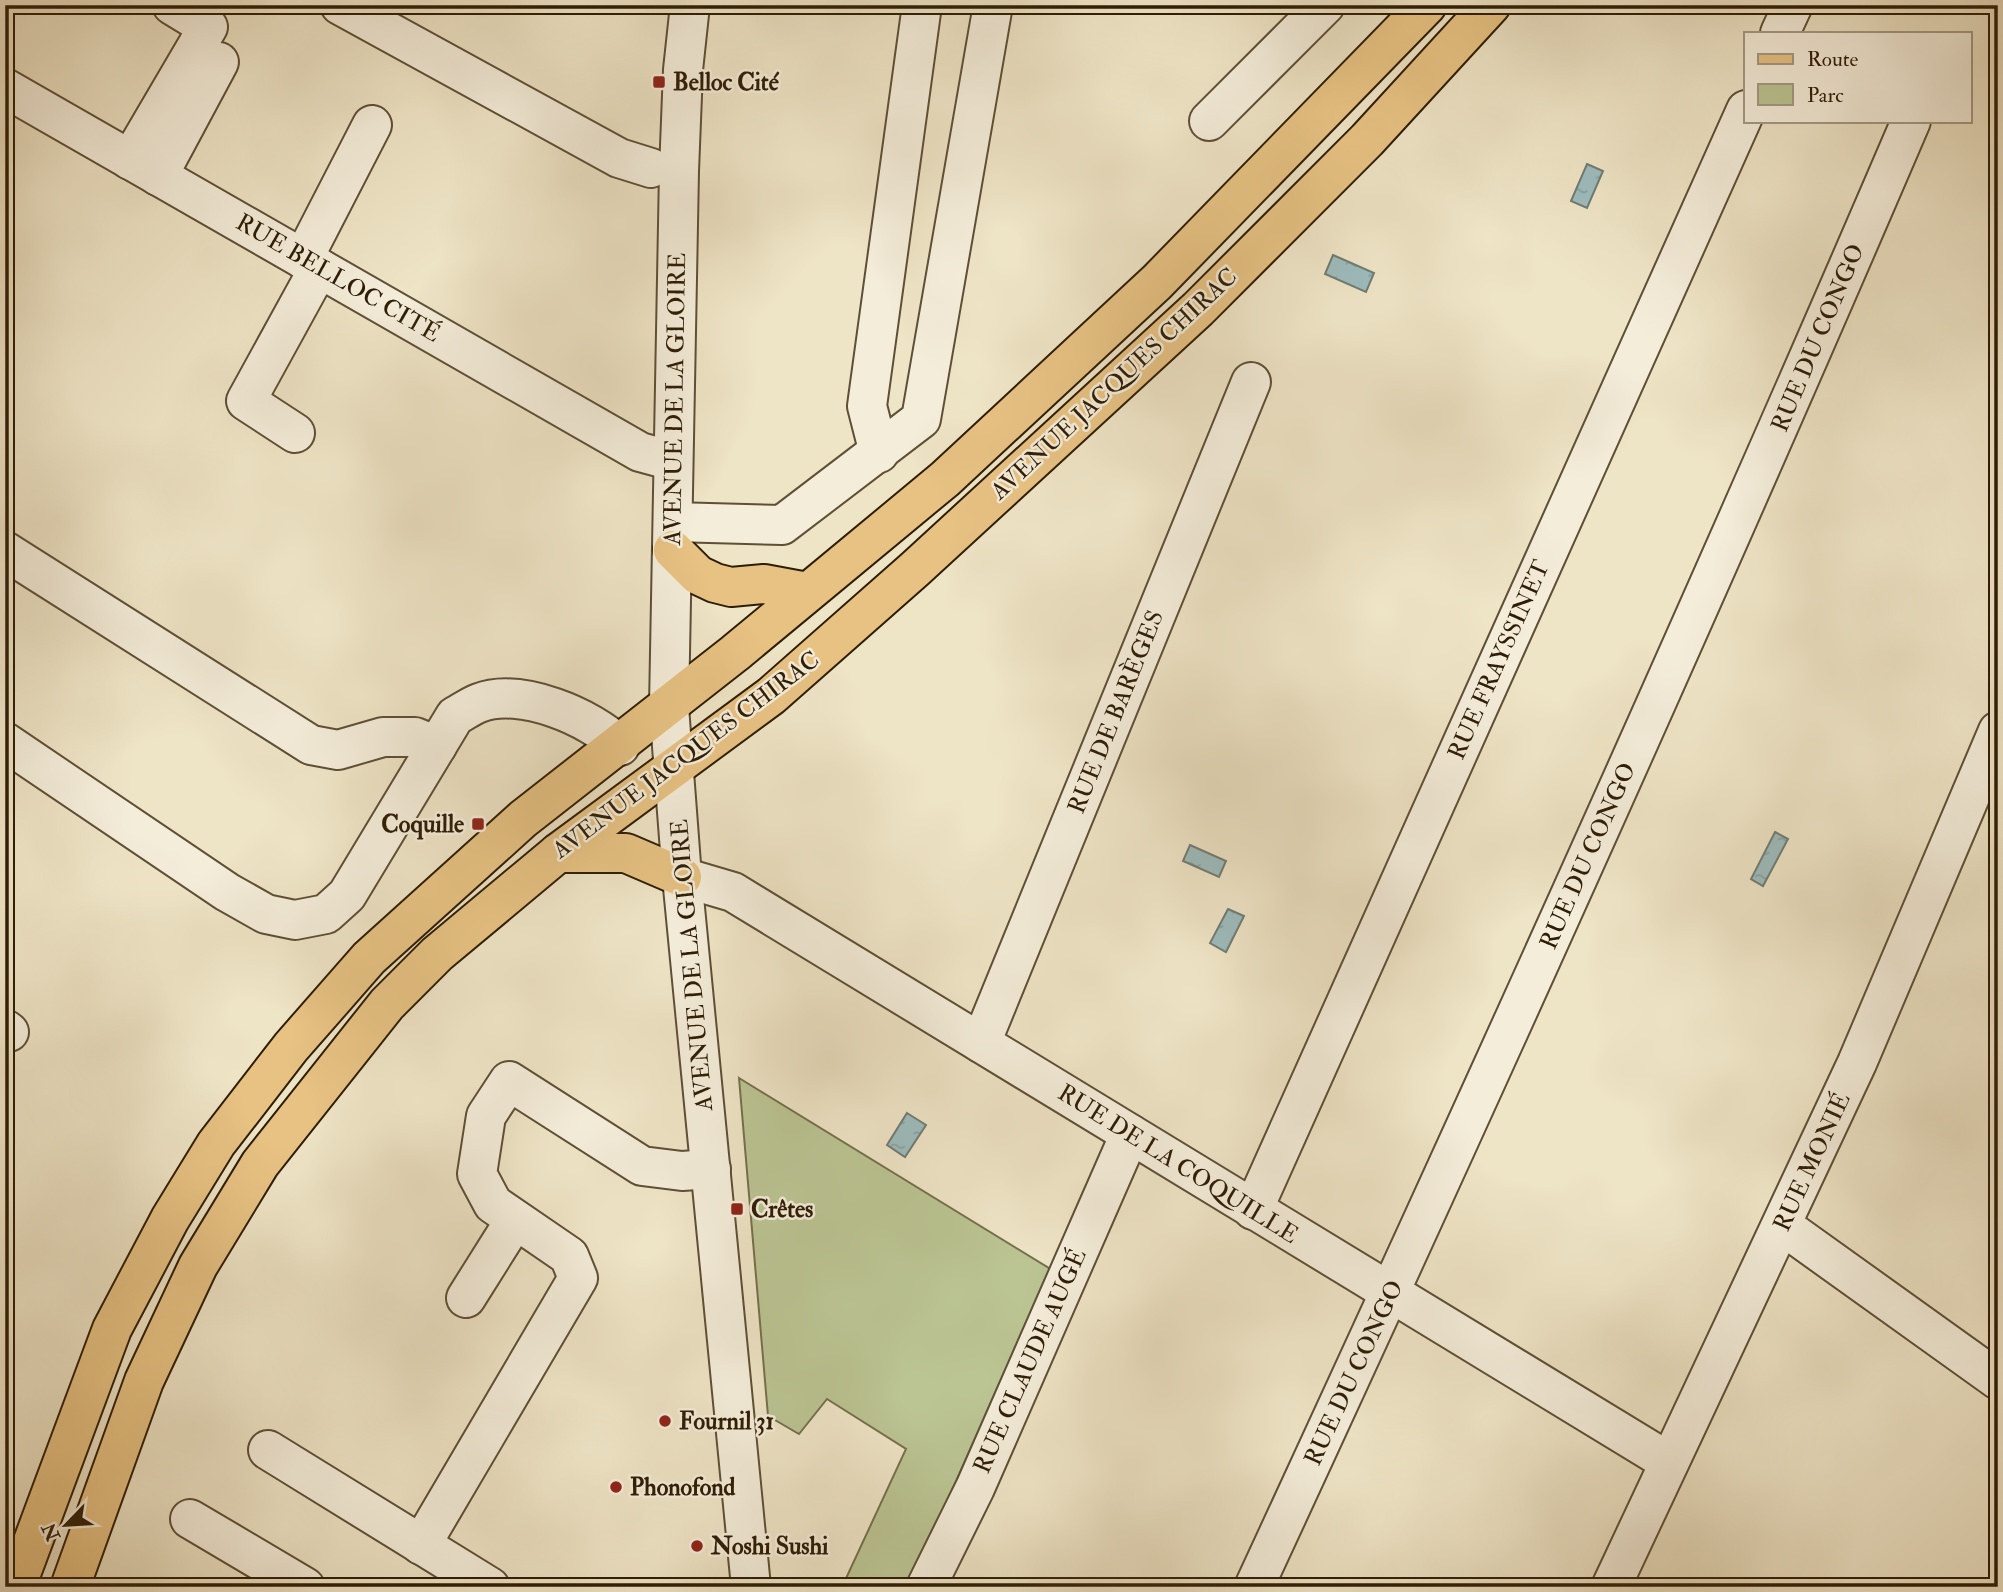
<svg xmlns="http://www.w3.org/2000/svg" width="2003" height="1592" viewBox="0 0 2003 1592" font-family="'IM FELL Double Pica',serif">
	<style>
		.green { fill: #bbc493; stroke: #74704c; stroke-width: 2 }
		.water { fill: url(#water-ripples); stroke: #717c74; stroke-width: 2 }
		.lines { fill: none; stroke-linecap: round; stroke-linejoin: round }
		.minor-casing { stroke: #5e4f36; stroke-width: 42 }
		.major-casing { stroke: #2e1d06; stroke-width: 42 }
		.minor { stroke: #f4edda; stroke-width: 38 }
		.major { stroke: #e7c283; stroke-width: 38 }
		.poi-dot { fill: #8f2418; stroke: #f4edda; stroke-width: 2.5 }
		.labels { text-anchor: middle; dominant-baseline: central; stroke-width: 5; stroke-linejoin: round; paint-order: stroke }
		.poi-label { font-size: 24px; font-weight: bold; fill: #2e1d06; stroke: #f4edda; text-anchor: start }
		.street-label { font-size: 24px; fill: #2e1d06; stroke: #f4edda }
	</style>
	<defs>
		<pattern id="water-ripples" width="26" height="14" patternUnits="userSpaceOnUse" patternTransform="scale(1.75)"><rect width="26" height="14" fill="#9dbcbe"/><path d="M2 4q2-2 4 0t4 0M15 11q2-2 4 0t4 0" fill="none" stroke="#88a1a2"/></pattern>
	</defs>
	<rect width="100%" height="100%" fill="#eee4c6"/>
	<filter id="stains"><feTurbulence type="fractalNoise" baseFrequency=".00286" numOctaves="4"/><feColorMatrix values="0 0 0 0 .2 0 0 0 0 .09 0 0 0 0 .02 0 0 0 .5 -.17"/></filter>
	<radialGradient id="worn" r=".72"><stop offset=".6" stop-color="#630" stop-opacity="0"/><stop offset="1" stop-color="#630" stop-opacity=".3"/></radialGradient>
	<path class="green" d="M739,1078L1052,1270L908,1587H842L906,1449L827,1399L799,1434L768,1416Z"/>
	<g class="water">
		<path d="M1587,164L1603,171L1587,208L1571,201Z"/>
		<path d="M1333,255L1374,273L1366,292L1325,274Z"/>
		<path d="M1775,832L1788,839L1763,886L1751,879Z"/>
		<path d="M1190,845L1226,861L1219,877L1183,861Z"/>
		<path d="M1228,909L1244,916L1226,952L1210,943Z"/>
		<path d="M907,1113L926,1125L905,1157L887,1145Z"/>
	</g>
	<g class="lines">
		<g class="minor-casing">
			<g id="minor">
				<path d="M340,5L619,158L651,168"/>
				<path d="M690,5L683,70L679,171L669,707L682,877L751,1587"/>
				<path d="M1780,33L1793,5"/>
				<path d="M5,88L640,452L673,461"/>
				<path d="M1209,121L1325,5"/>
				<path d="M130,160L208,27L172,5"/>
				<path d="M158,176L219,62"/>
				<path d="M303,259L372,125"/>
				<path d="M295,433L246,401L319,268"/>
				<path d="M879,453L867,406L922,5"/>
				<path d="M673,522L782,525L921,419L993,5"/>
				<path d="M5,551L311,745L338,750L383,737H415L437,746"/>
				<path d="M5,742L227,892L266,914L295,920L326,914L347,895L455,716C463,712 471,706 479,703C520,687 591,717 620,746"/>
				<path d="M682,877L733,892L1669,1462"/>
				<path d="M5,1029L9,1032"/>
				<path d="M981,1043L1251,382"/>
				<path d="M1253,1210L1746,110"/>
				<path d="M1783,1226L1998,1380"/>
				<path d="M466,1298L515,1220"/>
				<path d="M268,1450L490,1587"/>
				<path d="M190,1519L305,1587"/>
				<path d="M421,1545L578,1278L569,1256L493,1204L477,1174L486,1116L509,1081L642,1166L682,1171L711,1169"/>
				<path d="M926,1587L975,1488L1130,1134"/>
				<path d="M1254,1587C1479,1101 1700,613 1911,121"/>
				<path d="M1611,1587L1857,1063L1998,731"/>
			</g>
		</g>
		<g class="major-casing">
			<g id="major">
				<path d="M673,550L698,575L715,583L731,587L764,584L807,592"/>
				<path d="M558,853H626L682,877"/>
				<path d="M16,1587L112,1329L170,1219L216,1144L291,1047L369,958L523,819L735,653L945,479L1157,282L1427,5"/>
				<path d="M70,1587L144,1381L198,1266L260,1164L387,1004L437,954L558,853L771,696L915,569L1198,309L1367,140L1491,5"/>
			</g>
		</g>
		<use href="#minor" class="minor"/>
		<use href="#major" class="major"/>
	</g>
	<g class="poi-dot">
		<rect x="652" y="75" width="14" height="14" rx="3.5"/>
		<rect x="471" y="817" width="14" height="14" rx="3.5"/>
		<rect x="730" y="1202" width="14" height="14" rx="3.5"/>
		<circle cx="665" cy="1421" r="7"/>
		<circle cx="616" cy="1487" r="7"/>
		<circle cx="697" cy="1546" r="7"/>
	</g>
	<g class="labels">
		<g class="poi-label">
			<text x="673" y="82">Belloc Cité</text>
			<text x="464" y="824" text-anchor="end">Coquille</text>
			<text x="751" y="1209">Crêtes</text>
			<text x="679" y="1421">Fournil 31</text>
			<text x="630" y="1487">Phonofond</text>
			<text x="711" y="1546">Noshi Sushi</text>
		</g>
		<g class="street-label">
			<text transform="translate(338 278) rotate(30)">RUE BELLOC CITÉ</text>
			<text transform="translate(1818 338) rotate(-67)">RUE DU CONGO</text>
			<text transform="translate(1114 384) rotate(-43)">AVENUE JACQUES CHIRAC</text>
			<text transform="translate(675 399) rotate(-89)">AVENUE DE LA GLOIRE</text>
			<text transform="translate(1499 660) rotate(-66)">RUE FRAYSSINET</text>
			<text transform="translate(1116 712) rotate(-68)">RUE DE BARÈGES</text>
			<text transform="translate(686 755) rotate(-37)">AVENUE JACQUES CHIRAC</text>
			<text transform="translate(1588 856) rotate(-66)">RUE DU CONGO</text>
			<text transform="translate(692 965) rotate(-95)">AVENUE DE LA GLOIRE</text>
			<text transform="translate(1812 1162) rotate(-65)">RUE MONIÉ</text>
			<text transform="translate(1178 1164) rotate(32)">RUE DE LA COQUILLE</text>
			<text transform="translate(1030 1361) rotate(-66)">RUE CLAUDE AUGÉ</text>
			<text transform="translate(1354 1373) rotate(-65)">RUE DU CONGO</text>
		</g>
	</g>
	<rect width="2003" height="1592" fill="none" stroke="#eee4c6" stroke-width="28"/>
	<rect x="7" y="7" width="1989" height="1578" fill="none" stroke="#2e1d06" stroke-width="3.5"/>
	<rect x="14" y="14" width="1975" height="1564" fill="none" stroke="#2e1d06" stroke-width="2"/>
	<rect x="1744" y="32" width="228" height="91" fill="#f4edda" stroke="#a59a85" stroke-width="2"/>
	<rect x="1758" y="54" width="35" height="10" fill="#e7c283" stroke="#a59a85" stroke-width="2"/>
	<text x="1807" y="66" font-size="21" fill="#2e1d06">Route</text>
	<rect x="1758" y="84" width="35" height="21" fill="#bbc493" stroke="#a59a85" stroke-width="2"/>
	<text x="1807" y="102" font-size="21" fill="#2e1d06">Parc</text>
	<g transform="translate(66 1525) rotate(245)" stroke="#f4edda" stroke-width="5" paint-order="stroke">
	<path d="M0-5L12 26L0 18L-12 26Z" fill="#2e1d06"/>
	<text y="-10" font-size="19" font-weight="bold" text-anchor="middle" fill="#2e1d06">N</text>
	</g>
	<rect width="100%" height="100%" filter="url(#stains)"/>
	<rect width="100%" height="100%" fill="url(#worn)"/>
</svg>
